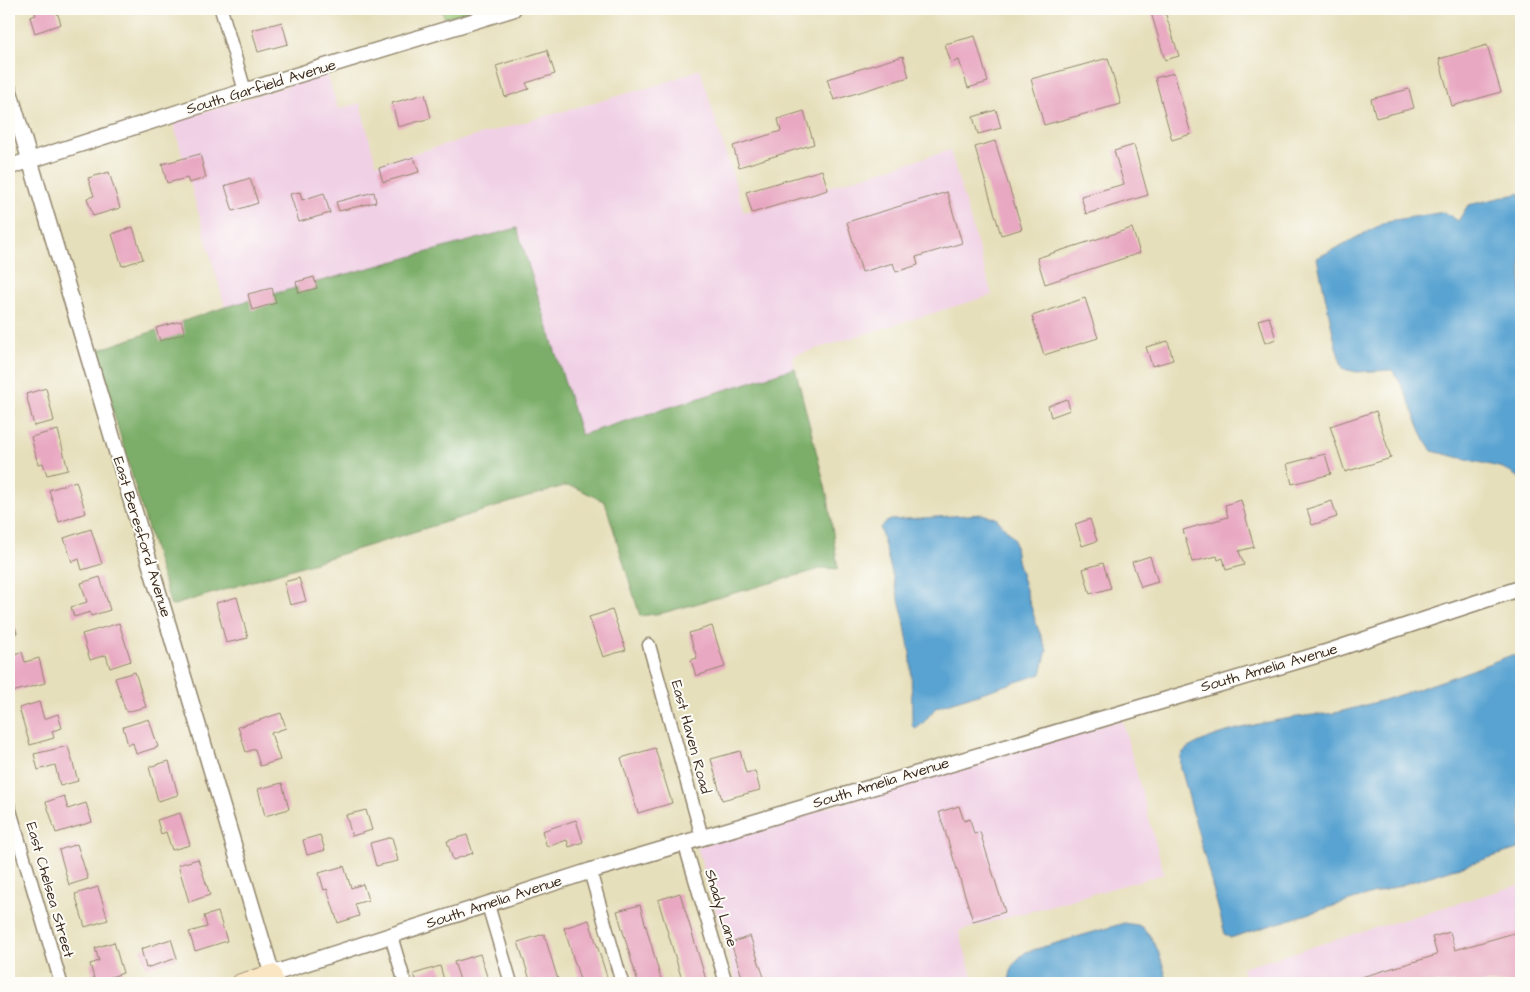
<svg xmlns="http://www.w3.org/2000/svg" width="1530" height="992" viewBox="0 0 1530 992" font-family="'Architects Daughter',sans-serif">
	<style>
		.built { fill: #f0d0e5 }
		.green { fill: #9aca79; stroke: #6a7a4c }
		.forest { fill: #7bae69; stroke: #5b6c44 }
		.water { fill: #59a3d1; stroke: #4a6678 }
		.building { fill: #e8a8c1 }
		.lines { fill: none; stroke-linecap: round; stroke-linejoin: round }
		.minor-casing { stroke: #90846c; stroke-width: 15 }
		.tertiary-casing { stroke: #90846c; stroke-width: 18 }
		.secondary-casing { stroke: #90846c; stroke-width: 20 }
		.minor { stroke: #fff; stroke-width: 12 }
		.tertiary { stroke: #fff; stroke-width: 15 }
		.secondary { stroke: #fbe6c4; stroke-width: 18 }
		.labels { text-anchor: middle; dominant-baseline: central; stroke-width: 4; stroke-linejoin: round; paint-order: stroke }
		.street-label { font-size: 15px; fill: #3b2a1e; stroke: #fdfcf7 }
	</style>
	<rect width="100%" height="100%" fill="#fdfcf7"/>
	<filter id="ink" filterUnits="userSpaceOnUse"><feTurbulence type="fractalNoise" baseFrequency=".02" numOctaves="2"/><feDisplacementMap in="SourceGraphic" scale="10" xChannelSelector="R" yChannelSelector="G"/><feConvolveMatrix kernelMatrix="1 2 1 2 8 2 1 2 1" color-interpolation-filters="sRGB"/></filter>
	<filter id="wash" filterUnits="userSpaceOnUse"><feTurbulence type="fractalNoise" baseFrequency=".0096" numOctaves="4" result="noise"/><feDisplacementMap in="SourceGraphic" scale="20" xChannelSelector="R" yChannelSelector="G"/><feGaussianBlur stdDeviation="1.12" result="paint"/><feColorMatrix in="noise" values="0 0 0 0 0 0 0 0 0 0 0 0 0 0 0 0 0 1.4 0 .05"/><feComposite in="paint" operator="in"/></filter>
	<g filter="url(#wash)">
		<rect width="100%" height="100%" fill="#e6dfbb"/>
		<g class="built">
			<path d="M700,69L744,212L950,150L992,295L793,356L795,368L581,435L517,228L225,307L173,122L327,73L338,109L360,103L376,164L664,83Z"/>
			<path d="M1122,719L1164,874L959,931L974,983H737L697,846Z"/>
			<path d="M1521,884V983H1246L1242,968Z"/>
		</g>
		<path class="green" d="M441,9H475L445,18Z"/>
		<path class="forest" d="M517,228L581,435L795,368L828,498L838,569L824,568L663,613L640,616L605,502L575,487L564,486L171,606L95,351L225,307Z"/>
		<g class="water">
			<path d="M1521,193V479L1503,468L1432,451C1414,425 1411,394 1392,370L1357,372L1343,369L1336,347L1317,258L1388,221L1444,212L1458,221L1468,205Z"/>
			<path d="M982,514L996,518L1014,538L1017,560L1037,626L1047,650L1041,674L1032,677L937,707C929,714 925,724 915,729L912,725L911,659L903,615L880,528L884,523L891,520Z"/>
			<path d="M1509,656H1521V848L1230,938L1225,934L1181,768C1180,759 1180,753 1188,748C1218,730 1278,719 1313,715C1321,714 1331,714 1339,712C1397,698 1454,677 1509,656Z"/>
			<path d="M1124,923C1128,924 1136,924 1140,926C1157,937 1163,966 1168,983H1009C1010,969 1014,961 1026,952Z"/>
		</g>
		<g id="blocks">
			<g class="building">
				<path d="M34,9H56L61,24L35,33L30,17L36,15Z"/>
				<path d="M1150,9H1164L1179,56L1165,60Z"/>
				<path d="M282,22L288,44L258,52L252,30Z"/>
				<path d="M975,36L988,82L968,88L959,60L951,63L945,44Z"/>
				<path d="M1487,45L1501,92L1452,106L1439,59Z"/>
				<path d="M547,50L555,74L526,83L529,89L505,97L496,66Z"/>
				<path d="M903,56L909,77L834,100L827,79Z"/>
				<path d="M1108,58L1121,104L1044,125L1031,79Z"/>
				<path d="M1174,73L1191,134L1172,140L1155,78Z"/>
				<path d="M1409,89L1414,108L1376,118L1371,99Z"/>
				<path d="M425,94L431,118L398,127L392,103Z"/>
				<path d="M996,110L1001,128L978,134L973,117Z"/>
				<path d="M804,111L814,144L739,167L733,146L781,131L778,119Z"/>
				<path d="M995,141L1022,229L1001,235L975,147Z"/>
				<path d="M1134,145L1148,195L1086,214L1081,196L1124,184L1114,151Z"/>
				<path d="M200,154L206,178L189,183L187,178L167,183L162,164Z"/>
				<path d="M414,157L419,172L383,182L379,168Z"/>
				<path d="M822,170L828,190L752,213L746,192Z"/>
				<path d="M109,172L120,208L93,216L87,198L94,196L88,178Z"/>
				<path d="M250,178L258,203L233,211L225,186Z"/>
				<path d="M300,192L302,200L324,193L330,213L299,222L290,194Z"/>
				<path d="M374,192L376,202L339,211L336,202Z"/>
				<path d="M947,192L962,243L916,257L918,265L896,272L893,263L862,272L847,222Z"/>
				<path d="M133,227L143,259L122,266L112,234Z"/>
				<path d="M1132,228L1140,253L1045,284L1037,258Z"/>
				<path d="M314,277L317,288L299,293L296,282Z"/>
				<path d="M272,288L276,303L252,310L248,294Z"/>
				<path d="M1085,298L1098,338L1044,355L1032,316Z"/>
				<path d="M1269,317L1276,339L1265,343L1258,320Z"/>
				<path d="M181,321L185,333L160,341L156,328Z"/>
				<path d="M1168,341L1173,360L1152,366L1146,347Z"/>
				<path d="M46,388L54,421L34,426L26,394Z"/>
				<path d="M1067,399L1070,410L1051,417L1048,406Z"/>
				<path d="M1376,411L1391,458L1345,472L1330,426Z"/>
				<path d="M58,430L68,470L47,475L43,463L38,464L31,437Z"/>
				<path d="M1325,454L1331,474L1292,484L1287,464Z"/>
				<path d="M76,481L86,513L59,522L49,490Z"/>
				<path d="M1241,500L1254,547L1239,551L1244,565L1226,570L1223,558L1218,560L1217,556L1192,562L1183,530L1228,517L1225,505Z"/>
				<path d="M1332,501L1337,517L1312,525L1307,509Z"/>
				<path d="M1090,519L1097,541L1082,546L1075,524Z"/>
				<path d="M91,529L102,564L82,570L79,559L72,562L64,538Z"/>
				<path d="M1150,556L1158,582L1141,587L1132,562Z"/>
				<path d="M1103,563L1111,588L1090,594L1083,569Z"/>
				<path d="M100,577L110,610L91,616L90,612L74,617L71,607L87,602L81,583Z"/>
				<path d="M299,578L306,601L290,605L284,582Z"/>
				<path d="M237,597L248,638L226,643L216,603Z"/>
				<path d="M9,609L17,633L9,636Z"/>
				<path d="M612,610L626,650L603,657L589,617Z"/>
				<path d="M119,623L131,661L110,668L106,655L90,660L82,634Z"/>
				<path d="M712,626L725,667L696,676L691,660L697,658L689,633Z"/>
				<path d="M22,652L25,662L39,658L45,683L12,692L9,680V655Z"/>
				<path d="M135,672L146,707L126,712L115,678Z"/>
				<path d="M39,702L44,719L58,714L62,728L52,731L54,738L30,745L19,708Z"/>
				<path d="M281,713L286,728L271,733L280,760L260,766L255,749L246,752L238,727Z"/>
				<path d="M149,719L158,747L136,754L133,743L128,745L123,727Z"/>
				<path d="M68,746L78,781L60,786L55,765L38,770L34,754Z"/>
				<path d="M655,748L672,803L638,813L621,758Z"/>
				<path d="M740,751L746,773L755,771L760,790L722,800L711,759Z"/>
				<path d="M169,761L178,795L158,801L149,767Z"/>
				<path d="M282,783L289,809L265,816L258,789Z"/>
				<path d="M64,796L68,809L86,803L92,822L56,833L46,802Z"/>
				<path d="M959,806L964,821L970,819L974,834L980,832L1005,912L973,921L939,812Z"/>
				<path d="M366,810L372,830L352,836L346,815Z"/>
				<path d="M180,813L190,845L172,850L166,832L161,834L157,820Z"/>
				<path d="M576,820L583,842L569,847L567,840L547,847L542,831Z"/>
				<path d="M320,835L325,850L307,855L303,840Z"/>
				<path d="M467,835L473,853L453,860L447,841Z"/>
				<path d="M392,837L398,861L376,866L370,843Z"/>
				<path d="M77,844L88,879L69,885L59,850Z"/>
				<path d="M198,859L210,895L189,902L178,865Z"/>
				<path d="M344,866L351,888L363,884L368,900L355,904L359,916L338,923L327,889L324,890L319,873Z"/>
				<path d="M98,887L108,920L85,927L75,894Z"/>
				<path d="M680,893L707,983H683L658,900Z"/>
				<path d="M640,905L662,983H638L617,911Z"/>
				<path d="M218,912L227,941L195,951L189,932L207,927L204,916Z"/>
				<path d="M589,920L609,983H581L564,928Z"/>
				<path d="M1521,931V983H1341L1437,955L1432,937L1450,932L1455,950Z"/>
				<path d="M544,934L559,983H531L518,942Z"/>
				<path d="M750,936L766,983H744L731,943Z"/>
				<path d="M171,939L177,958L146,968L141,949Z"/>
				<path d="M114,942L123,973L95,982L90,964L99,961L95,948Z"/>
				<path d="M480,954L489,983H461L454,962Z"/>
				<path d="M440,966L445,983H417L414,974Z"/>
			</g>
		</g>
	</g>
	<g filter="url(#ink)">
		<use href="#blocks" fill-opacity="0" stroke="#90846c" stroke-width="1"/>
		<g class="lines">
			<g class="minor-casing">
				<g id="minor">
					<path d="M221,9L245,91"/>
					<path d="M649,645L702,837"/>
					<path d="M9,807L61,983"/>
					<path d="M684,842L726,983"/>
					<path d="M590,871L622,983"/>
					<path d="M488,905L511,983"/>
					<path d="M391,936L405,983"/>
				</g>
			</g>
			<g class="tertiary-casing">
				<g id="tertiary">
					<path d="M9,90L272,974L590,871L1324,653L1521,588"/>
					<path d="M9,167L245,91L513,9"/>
				</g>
			</g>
			<g class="secondary-casing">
				<path id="secondary" d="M241,983L272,974L275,983"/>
			</g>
			<use href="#minor" class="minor"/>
			<use href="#tertiary" class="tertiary"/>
			<use href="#secondary" class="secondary"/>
		</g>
	</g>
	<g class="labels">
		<g class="street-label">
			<text transform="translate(261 87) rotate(-17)">South Garfield Avenue</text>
			<text transform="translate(142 537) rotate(73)">East Beresford Avenue</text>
			<text transform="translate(1269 668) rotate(-16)">South Amelia Avenue</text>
			<text transform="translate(691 737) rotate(75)">East Haven Road</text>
			<text transform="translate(881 783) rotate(-17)">South Amelia Avenue</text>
			<text transform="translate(50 890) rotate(74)">East Chelsea Street</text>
			<text transform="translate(494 902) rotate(-18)">South Amelia Avenue</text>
			<text transform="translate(721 908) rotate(73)">Shady Lane</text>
		</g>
	</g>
	<rect width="1530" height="992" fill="none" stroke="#fdfcf7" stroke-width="30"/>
</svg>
